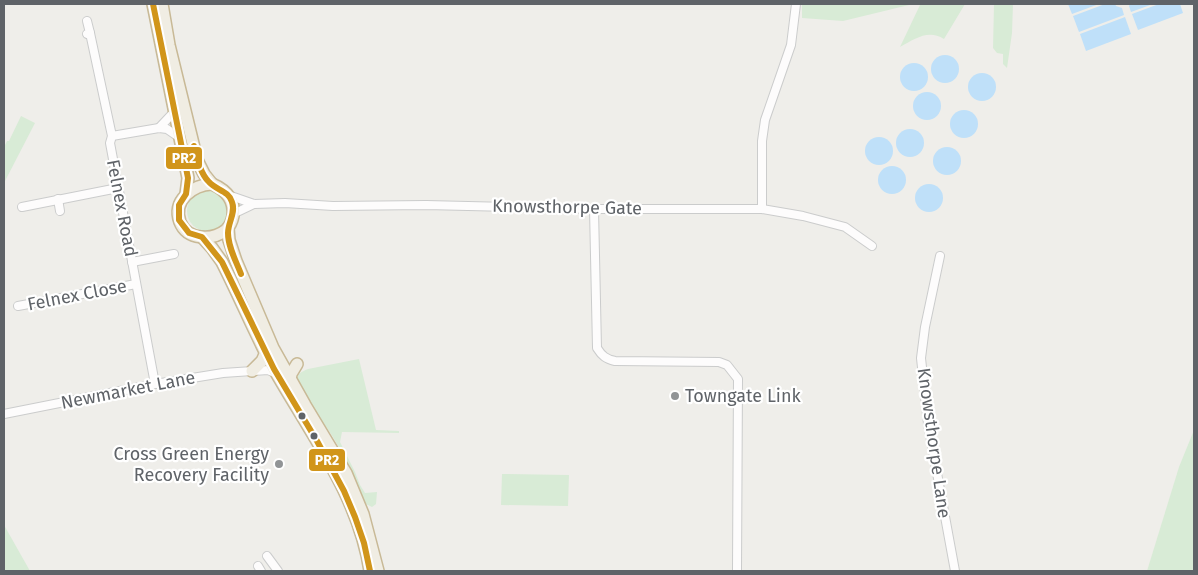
<svg xmlns="http://www.w3.org/2000/svg" width="1198" height="575" viewBox="0 0 1198 575" font-family="'Fira Sans',sans-serif">
	<style>
		.green { fill: #d8ebd6 }
		.water { fill: #bfe0f9 }
		.lines { fill: none; stroke-linecap: round; stroke-linejoin: round }
		.minor-casing { stroke: #cbcccc; stroke-width: 10 }
		.highway-casing { stroke: #c8b996; stroke-width: 14 }
		.minor { stroke: #fdfcfc; stroke-width: 8 }
		.highway { stroke: #f0ede3; stroke-width: 11 }
		.bus-1-casing { stroke: #fff; stroke-width: 10 }
		.bus-1 { stroke: #d1951a; stroke-width: 6 }
		.poi-dot { fill: #919496; stroke: #fff; stroke-width: 2 }
		.bus-dot { fill: #5f6368; stroke: #fff; stroke-width: 2 }
		.labels { text-anchor: middle; dominant-baseline: central; stroke-width: 4.5; stroke-linejoin: round; paint-order: stroke }
		.street-label { font-size: 18px; fill: #5f6368; stroke: #fff }
		.poi-label { font-size: 18px; fill: #5f6368; stroke: #fff; text-anchor: start }
		.line-badge { stroke: #fff; stroke-width: 2 }
		.badge-label { font-size: 14px; text-anchor: middle; font-weight: bold; fill: #fff }
	</style>
	<rect width="100%" height="100%" fill="#efeeea"/>
	<g class="green">
		<path d="M802,4H965L944,39C928,29 915,39 900,47L920,5H909L843,21L802,18Z"/>
		<path d="M994,4H1013L1012,33L1007,68L1003,64V54L997,53L993,48Z"/>
		<path d="M21,116L35,123L4,183V147L7,141H9Z"/>
		<circle cx="207" cy="211" r="20"/>
		<path d="M359,359L376,430L399,431V433L342,432L340,442L355,472L360,485L365,493L377,492L376,504L372,507L366,504C354,479 343,451 327,428C319,416 300,396 298,382C296,374 301,372 308,369Z"/>
		<path d="M1194,430V571H1147L1179,467Z"/>
		<path d="M502,474L569,475L568,506L501,505Z"/>
		<path d="M4,525L30,571H4Z"/>
	</g>
	<g class="water">
		<path d="M1068,4H1099L1072,14Z"/>
		<path d="M1105,4H1115L1116,6L1122,8L1124,15L1079,32L1073,16Z"/>
		<path d="M1130,4H1153L1131,12L1129,6Z"/>
		<path d="M1159,4H1180L1183,13L1138,30L1132,14Z"/>
		<path d="M1125,17L1131,34L1086,51L1080,34Z"/>
		<circle cx="945" cy="69" r="14"/>
		<circle cx="914" cy="77" r="14"/>
		<circle cx="982" cy="87" r="14"/>
		<circle cx="927" cy="106" r="14"/>
		<circle cx="964" cy="124" r="14"/>
		<circle cx="910" cy="143" r="14"/>
		<circle cx="879" cy="151" r="14"/>
		<circle cx="947" cy="161" r="14"/>
		<circle cx="892" cy="180" r="14"/>
		<circle cx="929" cy="198" r="14"/>
	</g>
	<g class="lines">
		<g class="minor-casing">
			<g id="minor">
				<path d="M90,33L112,136L110,143L155,384"/>
				<path d="M87,34L90,33L87,21"/>
				<path d="M159,128L175,111"/>
				<path d="M112,136L159,128L167,129L180,138"/>
				<path d="M228,195L254,204L285,203L333,206L426,205L594,209H762L803,216L845,227L872,246"/>
				<path d="M58,199L60,211"/>
				<path d="M22,207L118,188"/>
				<path d="M594,209L597,348C602,356 606,359 615,361L719,362L727,365L738,379L737,571"/>
				<path d="M762,209V141L765,120L791,45L796,4"/>
				<path d="M233,214L254,204"/>
				<path d="M940,256L925,327L921,358L928,424L955,571"/>
				<path d="M132,262L174,254"/>
				<path d="M18,306L136,284"/>
				<path d="M4,414L155,384L223,373L268,370L277,374"/>
				<path d="M267,556L278,571"/>
				<path d="M258,566L261,571"/>
			</g>
		</g>
		<g class="highway-casing">
			<g id="highway">
				<path d="M153,4L188,178L186,194"/>
				<path d="M162,4L169,45L197,160L204,174L212,184"/>
				<path d="M212,184C226,190 235,200 233,216C232,221 230,226 226,230C212,241 187,240 180,222C172,200 193,185 212,184Z"/>
				<path d="M228,228L229,240L236,261L273,348L305,405L346,473L363,514L378,571"/>
				<path d="M202,237L212,248L222,262C240,297 255,334 274,369C310,433 359,496 370,571"/>
				<path d="M252,371L262,361L266,352"/>
				<path d="M290,380L291,374L297,364"/>
			</g>
		</g>
		<use href="#minor" class="minor"/>
		<use href="#highway" class="highway"/>
		<g class="bus-1-casing">
			<g id="bus-1">
				<path d="M153,4L188,178L186,194L179,205V220L189,233L202,237L222,262L274,369L317,441L344,491L355,517L364,543L370,571"/>
				<path d="M194,146C197,158 200,173 209,182C216,190 229,191 232,202C236,213 228,222 228,233C228,247 236,261 241,274"/>
			</g>
		</g>
		<use href="#bus-1" class="bus-1"/>
	</g>
	<g class="poi-dot">
		<circle cx="675" cy="396" r="5"/>
		<circle cx="279" cy="464" r="5"/>
	</g>
	<g class="bus-dot">
		<circle cx="302" cy="416" r="4.5"/>
		<circle cx="314" cy="436" r="4.5"/>
	</g>
	<g class="labels">
		<g class="street-label">
			<text transform="translate(567 207) rotate(1)">Knowsthorpe Gate</text>
			<text transform="translate(122 208) rotate(79)">Felnex Road</text>
			<text transform="translate(77 295) rotate(-11)">Felnex Close</text>
			<text transform="translate(128 390) rotate(-11)">Newmarket Lane</text>
			<text transform="translate(934 443) rotate(82)">Knowsthorpe Lane</text>
		</g>
		<g class="poi-label">
			<text x="685" y="396">Towngate Link</text>
			<text x="269" y="454" text-anchor="end">Cross Green Energy<tspan x="269" dy="21">Recovery Facility</tspan></text>
		</g>
	</g>
	<g class="line-badge">
		<rect x="165" y="146" width="38" height="24" rx="5" fill="#d1951a"/>
		<rect x="308" y="448" width="38" height="24" rx="5" fill="#d1951a"/>
	</g>
	<g class="badge-label">
		<text x="184" y="163">PR2</text>
		<text x="327" y="465">PR2</text>
	</g>
	<rect width="1198" height="575" fill="none" stroke="#5f6368" stroke-width="10"/>
</svg>
